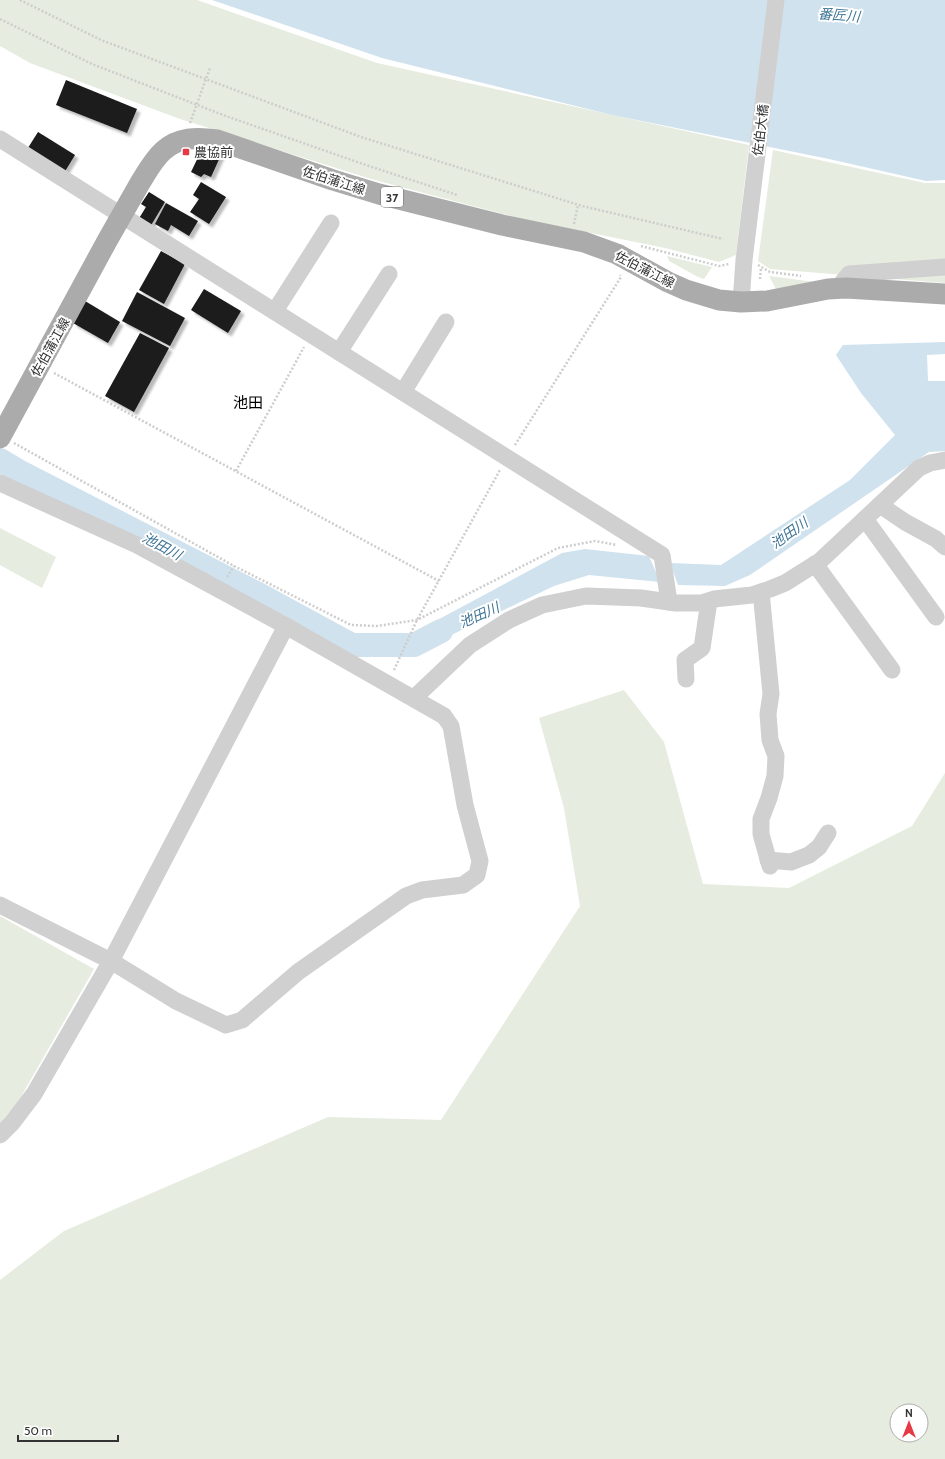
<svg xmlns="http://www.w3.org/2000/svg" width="945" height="1459" viewBox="0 0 945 1459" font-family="Cabin,'Noto Sans JP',sans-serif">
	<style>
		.green { fill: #e6ecdf; fill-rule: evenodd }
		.water { fill: #cfe2ee }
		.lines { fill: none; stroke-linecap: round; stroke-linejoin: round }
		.river { stroke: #cfe2ee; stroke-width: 24 }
		.building { fill: #1a1a1a; filter: url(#shadow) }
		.path { stroke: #cdcdcd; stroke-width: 2.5; stroke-dasharray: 2 2; stroke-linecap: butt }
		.minor { stroke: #d0d0d0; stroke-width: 17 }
		.major { stroke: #ababab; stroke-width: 21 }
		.poi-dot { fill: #e63946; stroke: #fff; stroke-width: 1.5 }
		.labels { text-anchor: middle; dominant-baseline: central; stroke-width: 4; stroke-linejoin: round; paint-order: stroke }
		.shield { fill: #fff; stroke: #707070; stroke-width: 1 }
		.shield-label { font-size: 12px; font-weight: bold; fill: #333 }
		.street-label { font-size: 13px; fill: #333; stroke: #fff }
		.poi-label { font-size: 13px; fill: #333; stroke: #fff; text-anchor: start }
		.water-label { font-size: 14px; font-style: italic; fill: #3f7597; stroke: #fff }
		.quarter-label { font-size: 15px; fill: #000; stroke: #fff }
	</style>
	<defs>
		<filter id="shadow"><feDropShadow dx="3.5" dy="3.5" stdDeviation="1" flood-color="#0004"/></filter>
	</defs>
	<rect width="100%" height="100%" fill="#fff"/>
	<g class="green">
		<path d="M0,0H197L377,63L749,145L736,255L719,262L665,248L522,219L371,179L180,119L30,63L0,46Z"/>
		<path d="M773,150L925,183H945V283L770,269L758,261Z"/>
		<path d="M667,256L712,267L704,279L698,277L669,261Z"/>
		<path d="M769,276L815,282L776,289Z"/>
		<path d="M0,528L56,557L42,588L0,565Z"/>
		<path d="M624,690L664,742L703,884L789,888L912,826L945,773V1459H0V1280L64,1231L328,1117L441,1120L580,906L564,808L539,718ZM897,1411H921V1435H897Z"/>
		<path d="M0,916L94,969L10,1116L0,1127Z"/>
	</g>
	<g class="water">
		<path d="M212,0H945V180L926,181L829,159L612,115L382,58Z"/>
		<path d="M945,342V354L927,355L928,381H945V451L929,452L750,575L725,586L678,585L670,563L721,565L850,480L895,435L861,393L836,355L843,345Z"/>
		<path d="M585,549L649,556L660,582L589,575L554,586L405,657L417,631L562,553Z"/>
	</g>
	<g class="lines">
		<path class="river" d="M0,460L22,473L260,595L352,645H414L441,631"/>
	</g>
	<g class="building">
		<path d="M66,80L137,109L127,133L56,105Z"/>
		<path d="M38,132L75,155L64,173L26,151Z"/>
		<path d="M203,147L221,155L211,177L204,174L201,177L191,172Z"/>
		<path d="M201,182L226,197L209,224L190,212L199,199L193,195Z"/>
		<path d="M149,192L165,202L150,227L138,220L146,207L141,204Z"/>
		<path d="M166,203L198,221L189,236L171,225L168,231L155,224Z"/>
		<path d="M161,251L185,264L164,304L139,290Z"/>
		<path d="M204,289L241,311L228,333L191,310Z"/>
		<path d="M137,292L185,318L170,346L122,321Z"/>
		<path d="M85,301L120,322L108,343L73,323Z"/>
		<path d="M140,333L169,348L134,412L105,396Z"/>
	</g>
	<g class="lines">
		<g class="path">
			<path d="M20,0L101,40L361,137L582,206L723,239"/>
			<path d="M0,19L92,64L223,115L363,164L457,195"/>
			<path d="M190,123L210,68"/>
			<path d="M574,224L578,205"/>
			<path d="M641,246L719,266L729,264"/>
			<path d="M758,265L770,272L801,276"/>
			<path d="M760,279L761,267"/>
			<path d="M54,373L439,581"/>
			<path d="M14,443L234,566L351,625L377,626L417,620L558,548L595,541L617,545"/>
			<path d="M515,445L621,277L620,275"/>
			<path d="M236,471L304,347"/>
			<path d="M227,577L234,566"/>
			<path d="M394,670L417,620L500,470"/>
		</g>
		<g class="minor">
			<path d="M0,139L662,555L669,602"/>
			<path d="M837,289L849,274L945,267"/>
			<path d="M741,302L744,260L776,0"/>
			<path d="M275,311L331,223"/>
			<path d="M339,352L389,274"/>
			<path d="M403,392L446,322"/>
			<path d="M0,483L137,545L286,626L444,716L451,726L465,805L480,861L477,875L463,885L422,890L406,896L298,972L242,1020L226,1025L176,1001L111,961L0,905"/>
			<path d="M880,505L905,522L936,539L945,547"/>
			<path d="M865,519L936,617"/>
			<path d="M815,564L892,670"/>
			<path d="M761,592L771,694L768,714L770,740L776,756L775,776L769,798L761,819V834L770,866"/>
			<path d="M686,679L685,660L702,648L709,601"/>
			<path d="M414,698L470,645L509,620L542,605L586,596L641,598L676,603H701L714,599L752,595L770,589L785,583L820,561L919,468L930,463L945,460"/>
			<path d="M768,860L791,862L809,855L819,847L828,833"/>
			<path d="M0,1135L12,1123L34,1094L111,961L286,626"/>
		</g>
		<path class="major" d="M0,438C36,373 71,307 107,241C118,222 129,202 140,183C147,172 153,160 163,151C178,137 197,137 217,140L333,180L379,194L502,225L584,242L617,254L668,282L686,290L719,300L741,302L767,301L828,289L846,288L945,294"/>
	</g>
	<rect class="poi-dot" x="182" y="148" width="8" height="8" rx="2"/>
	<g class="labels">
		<rect class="shield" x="381" y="187" width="22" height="20" rx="3"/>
		<g class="shield-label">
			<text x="392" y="197">37</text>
		</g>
		<g class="street-label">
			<text transform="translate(760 130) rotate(-83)">佐伯大橋</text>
			<text transform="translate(334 180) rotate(18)">佐伯蒲江線</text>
			<text transform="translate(645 269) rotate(27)">佐伯蒲江線</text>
			<text transform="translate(50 347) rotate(-61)">佐伯蒲江線</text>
		</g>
		<g class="poi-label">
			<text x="194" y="152">農協前</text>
		</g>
		<g class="water-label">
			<text transform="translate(839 15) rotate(5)">番匠川</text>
			<text transform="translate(789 533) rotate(-35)">池田川</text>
			<text transform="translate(162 546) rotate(28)">池田川</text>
			<text transform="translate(479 615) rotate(-24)">池田川</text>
		</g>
		<g class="quarter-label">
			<text x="248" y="403">池田</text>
		</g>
	</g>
	<g transform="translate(909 1423)"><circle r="19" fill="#ffffff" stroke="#adadad"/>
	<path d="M0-3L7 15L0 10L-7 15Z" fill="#e63946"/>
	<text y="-6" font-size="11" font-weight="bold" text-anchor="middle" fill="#333333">N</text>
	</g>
	<path d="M18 1435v6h100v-6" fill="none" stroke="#333333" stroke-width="2"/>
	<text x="24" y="1435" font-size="12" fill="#333333" stroke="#ffffff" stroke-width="3" paint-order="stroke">50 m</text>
</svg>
